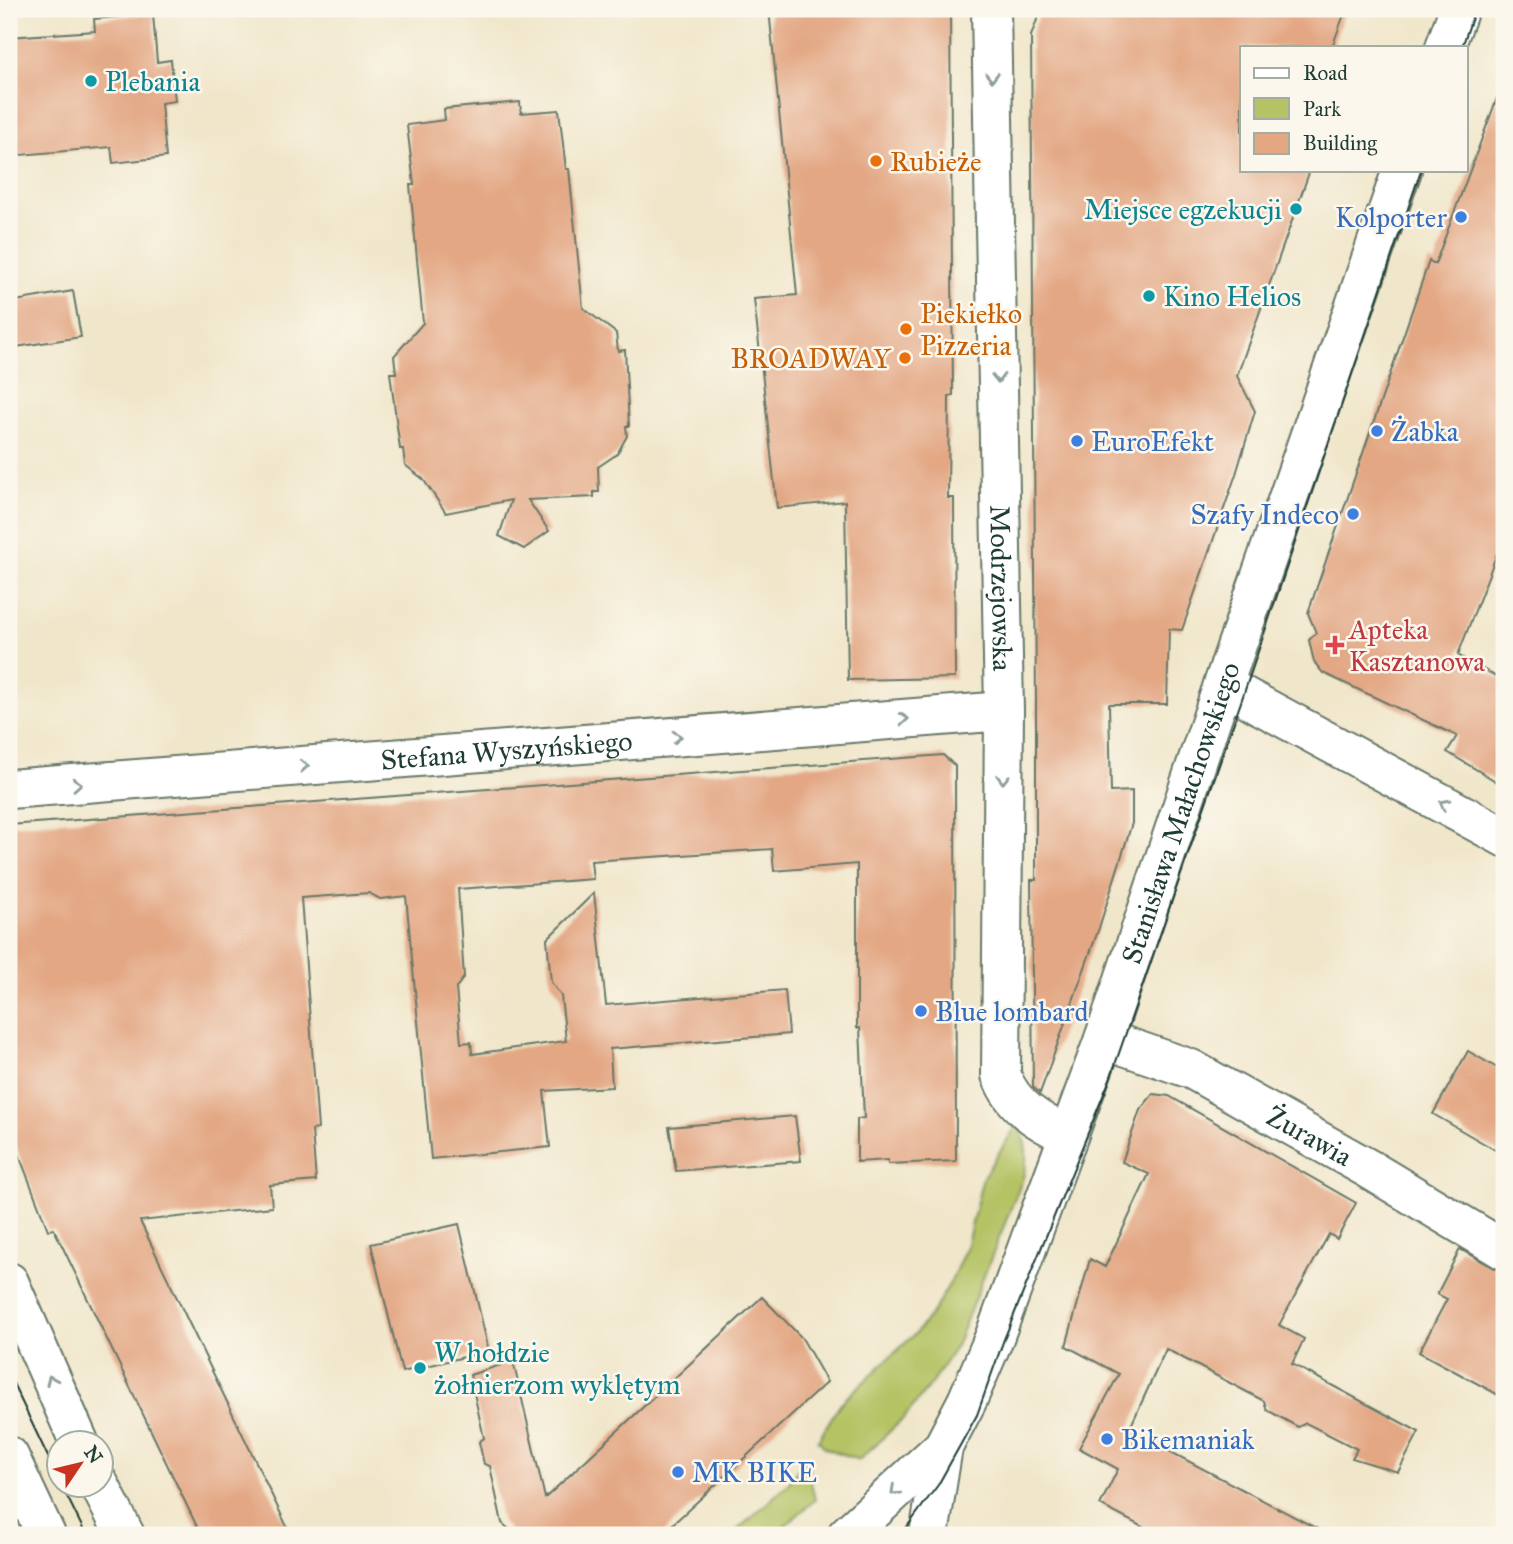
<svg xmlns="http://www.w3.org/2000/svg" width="1513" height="1544" viewBox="0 0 1513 1544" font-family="'IM FELL Great Primer',serif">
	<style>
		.green { fill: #b5c365; stroke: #6a804c; stroke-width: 2 }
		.building { fill: #e3a784 }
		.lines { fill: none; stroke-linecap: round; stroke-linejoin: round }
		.pedestrian-casing { stroke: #687868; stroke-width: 42 }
		.minor-casing { stroke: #687868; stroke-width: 42 }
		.tertiary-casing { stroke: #687868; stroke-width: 42 }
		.secondary-casing { stroke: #687868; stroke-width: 42 }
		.pedestrian { stroke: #fff; stroke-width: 38 }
		.minor { stroke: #fff; stroke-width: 38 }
		.tertiary { stroke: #fff; stroke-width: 38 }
		.secondary { stroke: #fff; stroke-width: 38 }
		.tram { stroke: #1f3d34; stroke-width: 2 }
		.oneway { stroke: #8f9e9a }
		.culture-dot { fill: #0f9aa8; stroke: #fbf7ec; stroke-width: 2.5 }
		.food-dot { fill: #e8710a; stroke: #fbf7ec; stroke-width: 2.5 }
		.shop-dot { fill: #3f7fe0; stroke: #fbf7ec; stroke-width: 2.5 }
		.health-dot { fill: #e0444e; stroke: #fbf7ec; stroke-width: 2.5 }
		.labels { text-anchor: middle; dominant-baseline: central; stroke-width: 5; stroke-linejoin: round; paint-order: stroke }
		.culture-label { font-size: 28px; fill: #0d838f; stroke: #fbf7ec; text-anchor: start }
		.food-label { font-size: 28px; fill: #c56008; stroke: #fbf7ec; text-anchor: start }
		.shop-label { font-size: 28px; fill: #366cbe; stroke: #fbf7ec; text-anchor: start }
		.street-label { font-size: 28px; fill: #1f3d34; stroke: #fbf7ec }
		.health-label { font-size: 28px; fill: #be3a42; stroke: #fbf7ec; text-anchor: start }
	</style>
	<rect width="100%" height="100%" fill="#fbf7ec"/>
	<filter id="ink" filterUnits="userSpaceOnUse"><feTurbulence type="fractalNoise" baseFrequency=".0143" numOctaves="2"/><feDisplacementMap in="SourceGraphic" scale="14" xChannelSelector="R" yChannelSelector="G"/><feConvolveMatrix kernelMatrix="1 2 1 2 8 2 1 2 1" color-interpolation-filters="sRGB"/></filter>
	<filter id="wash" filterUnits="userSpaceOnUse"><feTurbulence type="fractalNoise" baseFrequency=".00686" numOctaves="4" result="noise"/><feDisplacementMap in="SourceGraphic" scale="28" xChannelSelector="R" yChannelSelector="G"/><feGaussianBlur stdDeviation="1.57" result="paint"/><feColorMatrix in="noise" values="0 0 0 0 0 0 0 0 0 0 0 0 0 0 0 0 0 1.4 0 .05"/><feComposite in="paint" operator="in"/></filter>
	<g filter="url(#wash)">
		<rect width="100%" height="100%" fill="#f0e6ca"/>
		<g class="green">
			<path d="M1017,1125C1028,1143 1028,1157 1023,1178L956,1346L931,1384L904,1418L859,1460L825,1448L818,1440L840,1404L916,1333L933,1312L950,1283L966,1248L983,1177Z"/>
			<path d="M804,1461L807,1465L815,1500L774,1535H732L788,1484Z"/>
		</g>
		<g id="blocks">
			<g class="building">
				<path d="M769,9H950L953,395L949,396L948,498H954L955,678L848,680L845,501L777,508L754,299L797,295Z"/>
				<path d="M1041,9H1346L1332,47H1242V170H1310L1237,376L1255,411L1236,474L1182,630L1169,629L1167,704H1109L1111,792L1132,791V823L1099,928L1040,1093L1033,1087L1031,880H1036V703L1031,36Z"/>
				<path d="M153,14L157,62L171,60L175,101L161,103L166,157L113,163L111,147L9,156V37L95,31L94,19Z"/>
				<path d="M1500,90L1504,91V535L1458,655L1504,681V786L1447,752L1457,736L1323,673L1314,662L1309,640L1316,633L1308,613L1429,261L1435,264Z"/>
				<path d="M520,102L521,113L559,110L566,169H569L583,308L616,333L618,351L625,350L629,426H626L627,436L617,454L598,467L599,492H594V497L528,500L549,531L524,549L499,536L511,500L446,513L423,479L405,465L403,449H400L390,373H396L394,356L423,323L410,185H414L407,125L445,120L444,109Z"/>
				<path d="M73,291L81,337L9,348V302Z"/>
				<path d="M943,755L955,766L956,1161L888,1164V1160L857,1162V1119L864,1118L860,1028H857V864L774,871L772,849L591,861L593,879L458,889L464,977L456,988L461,1043L471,1042L472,1054L566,1041L561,996L551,982L547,939L594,893L606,1005L785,990L789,1034L610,1049L612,1087L544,1091L550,1147L431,1159L406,896L380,899L369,893L301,898L318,1129L312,1130L316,1181L270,1185L272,1207L140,1221L291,1535H201L54,1229L48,1230L9,1129V825Z"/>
				<path d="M1468,1051L1504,1072V1155L1433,1114Z"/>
				<path d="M1153,1094L1169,1096L1356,1203L1337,1239L1329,1234L1279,1325L1304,1339L1292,1364L1419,1432L1398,1472L1352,1458L1357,1449L1306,1423L1298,1427L1267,1410L1264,1401L1166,1349L1129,1430L1329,1535H1158L1100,1505L1118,1469L1079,1448L1119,1374L1066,1346L1090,1259L1105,1267L1149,1174L1122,1162L1140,1110Z"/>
				<path d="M795,1116L801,1161L676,1171L669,1127Z"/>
				<path d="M459,1224L489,1351L402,1372L371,1244Z"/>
				<path d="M1460,1249L1504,1273V1398L1419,1352L1447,1299L1437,1294Z"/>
				<path d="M762,1297L802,1338L827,1382L661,1535H504L510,1530L502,1523L490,1466L484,1464L479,1442L484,1438L470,1375L513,1361L545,1498Z"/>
			</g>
		</g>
	</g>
	<g filter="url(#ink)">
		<use href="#blocks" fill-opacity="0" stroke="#687868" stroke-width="2"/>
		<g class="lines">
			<g class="pedestrian-casing">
				<g id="pedestrian">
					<path id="s1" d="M991,9L1004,711"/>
				</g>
			</g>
			<g class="minor-casing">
				<g id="minor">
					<path d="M1223,685L1504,837"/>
					<path id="s2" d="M9,789L1004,711L1001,1075C1013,1107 1038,1121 1067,1135"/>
					<path id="s3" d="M1104,1039L1191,1069L1369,1169L1504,1250"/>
				</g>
			</g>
			<g class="tertiary-casing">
				<g id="tertiary">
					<path d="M1445,47L1459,9"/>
					<path id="s4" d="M847,1535L943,1447L967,1401L994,1338L1104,1039L1223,685L1402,170"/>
					<path d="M929,1535L943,1447"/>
				</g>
			</g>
			<g class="secondary-casing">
				<g id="secondary">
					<path d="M9,1282L79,1442"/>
					<path d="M9,1456L46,1535"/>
					<path d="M99,1484L125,1535"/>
				</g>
			</g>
			<use href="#pedestrian" class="pedestrian"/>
			<use href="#minor" class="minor"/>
			<use href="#tertiary" class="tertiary"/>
			<use href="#secondary" class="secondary"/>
			<g class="tram">
				<path d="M1462,47L1475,9"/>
				<path d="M9,1375L60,1482"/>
				<path d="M61,1484L86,1535"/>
				<path d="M901,1535L938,1485L977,1415L1003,1342L1110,1079L1243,696L1421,170"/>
			</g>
		</g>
		<defs><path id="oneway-chevron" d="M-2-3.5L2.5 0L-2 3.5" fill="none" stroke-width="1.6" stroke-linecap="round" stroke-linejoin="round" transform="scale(1.75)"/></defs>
		<g class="oneway">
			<use href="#oneway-chevron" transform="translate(992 77) rotate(89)"/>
			<use href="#oneway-chevron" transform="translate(998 378) rotate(89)"/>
			<use href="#oneway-chevron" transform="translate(904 719) rotate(-5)"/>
			<use href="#oneway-chevron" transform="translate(677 737) rotate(-4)"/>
			<use href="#oneway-chevron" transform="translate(304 766) rotate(-4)"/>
			<use href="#oneway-chevron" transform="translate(1003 779) rotate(91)"/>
			<use href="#oneway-chevron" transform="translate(77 784) rotate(-4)"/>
			<use href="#oneway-chevron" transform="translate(1444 804) rotate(-152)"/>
			<use href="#oneway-chevron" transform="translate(51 1380) rotate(-114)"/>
			<use href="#oneway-chevron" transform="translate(895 1491) rotate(137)"/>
		</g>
	</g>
	<g class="culture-dot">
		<circle cx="91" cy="81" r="7"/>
		<circle cx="1296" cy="209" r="7"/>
		<circle cx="1149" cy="296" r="7"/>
		<circle cx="420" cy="1368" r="7"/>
	</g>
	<g class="food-dot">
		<circle cx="876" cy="161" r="7"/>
		<circle cx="906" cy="329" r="7"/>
		<circle cx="905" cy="358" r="7"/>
	</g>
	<g class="shop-dot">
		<circle cx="1461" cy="217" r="7"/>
		<circle cx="1377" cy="431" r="7"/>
		<circle cx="1077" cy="441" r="7"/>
		<circle cx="1353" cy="514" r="7"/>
		<circle cx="921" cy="1011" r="7"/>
		<circle cx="1107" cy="1439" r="7"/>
		<circle cx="678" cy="1472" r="7"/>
	</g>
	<path class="health-dot" d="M1331.5 634.5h7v7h7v7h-7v7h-7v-7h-7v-7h7z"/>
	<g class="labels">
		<g class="culture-label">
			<text x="105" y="81">Plebania</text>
			<text x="1282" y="209" text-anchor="end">Miejsce egzekucji</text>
			<text x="1163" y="296">Kino Helios</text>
			<text x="434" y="1352">W hołdzie<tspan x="434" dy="32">żołnierzom wyklętym</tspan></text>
		</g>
		<g class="food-label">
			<text x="890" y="161">Rubieże</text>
			<text x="920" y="313">Piekiełko<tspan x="920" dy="32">Pizzeria</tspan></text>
			<text x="891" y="358" text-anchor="end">BROADWAY</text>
		</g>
		<g class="shop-label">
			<text x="1447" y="217" text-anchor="end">Kolporter</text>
			<text x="1391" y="431">Żabka</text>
			<text x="1091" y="441">EuroEfekt</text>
			<text x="1339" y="514" text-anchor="end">Szafy Indeco</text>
			<text x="935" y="1011">Blue lombard</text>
			<text x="1121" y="1439">Bikemaniak</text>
			<text x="692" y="1472">MK BIKE</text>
		</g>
		<g class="street-label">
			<text stroke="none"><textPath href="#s1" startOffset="579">Modrzejowska</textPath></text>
			<text stroke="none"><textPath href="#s2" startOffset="499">Stefana Wyszyńskiego</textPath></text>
			<text stroke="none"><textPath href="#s4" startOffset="808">Stanisława Małachowskiego</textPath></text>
			<text stroke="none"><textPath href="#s3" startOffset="228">Żurawia</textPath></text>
		</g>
		<g class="health-label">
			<text x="1349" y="629">Apteka<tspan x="1349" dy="32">Kasztanowa</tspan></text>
		</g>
	</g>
	<rect width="1513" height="1544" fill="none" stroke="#fbf7ec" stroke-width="35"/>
	<rect x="1240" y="46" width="228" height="126" fill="#fbf7ec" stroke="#a3ada2" stroke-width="2"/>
	<rect x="1254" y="68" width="35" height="10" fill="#ffffff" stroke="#a3ada2" stroke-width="2"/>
	<text x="1303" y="80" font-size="21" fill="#1f3d34">Road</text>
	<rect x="1254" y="98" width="35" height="21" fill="#b5c365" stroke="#a3ada2" stroke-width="2"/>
	<text x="1303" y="116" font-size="21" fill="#1f3d34">Park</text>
	<rect x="1254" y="133" width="35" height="21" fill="#e3a784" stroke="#a3ada2" stroke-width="2"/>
	<text x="1303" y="150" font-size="21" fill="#1f3d34">Building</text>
	<g transform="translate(80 1464) rotate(55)"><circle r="33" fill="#fbf7ec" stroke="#a3ada2" stroke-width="2"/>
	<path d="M0-5L12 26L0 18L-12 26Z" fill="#c8321e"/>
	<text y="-10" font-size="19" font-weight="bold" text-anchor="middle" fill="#1f3d34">N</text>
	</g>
</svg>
